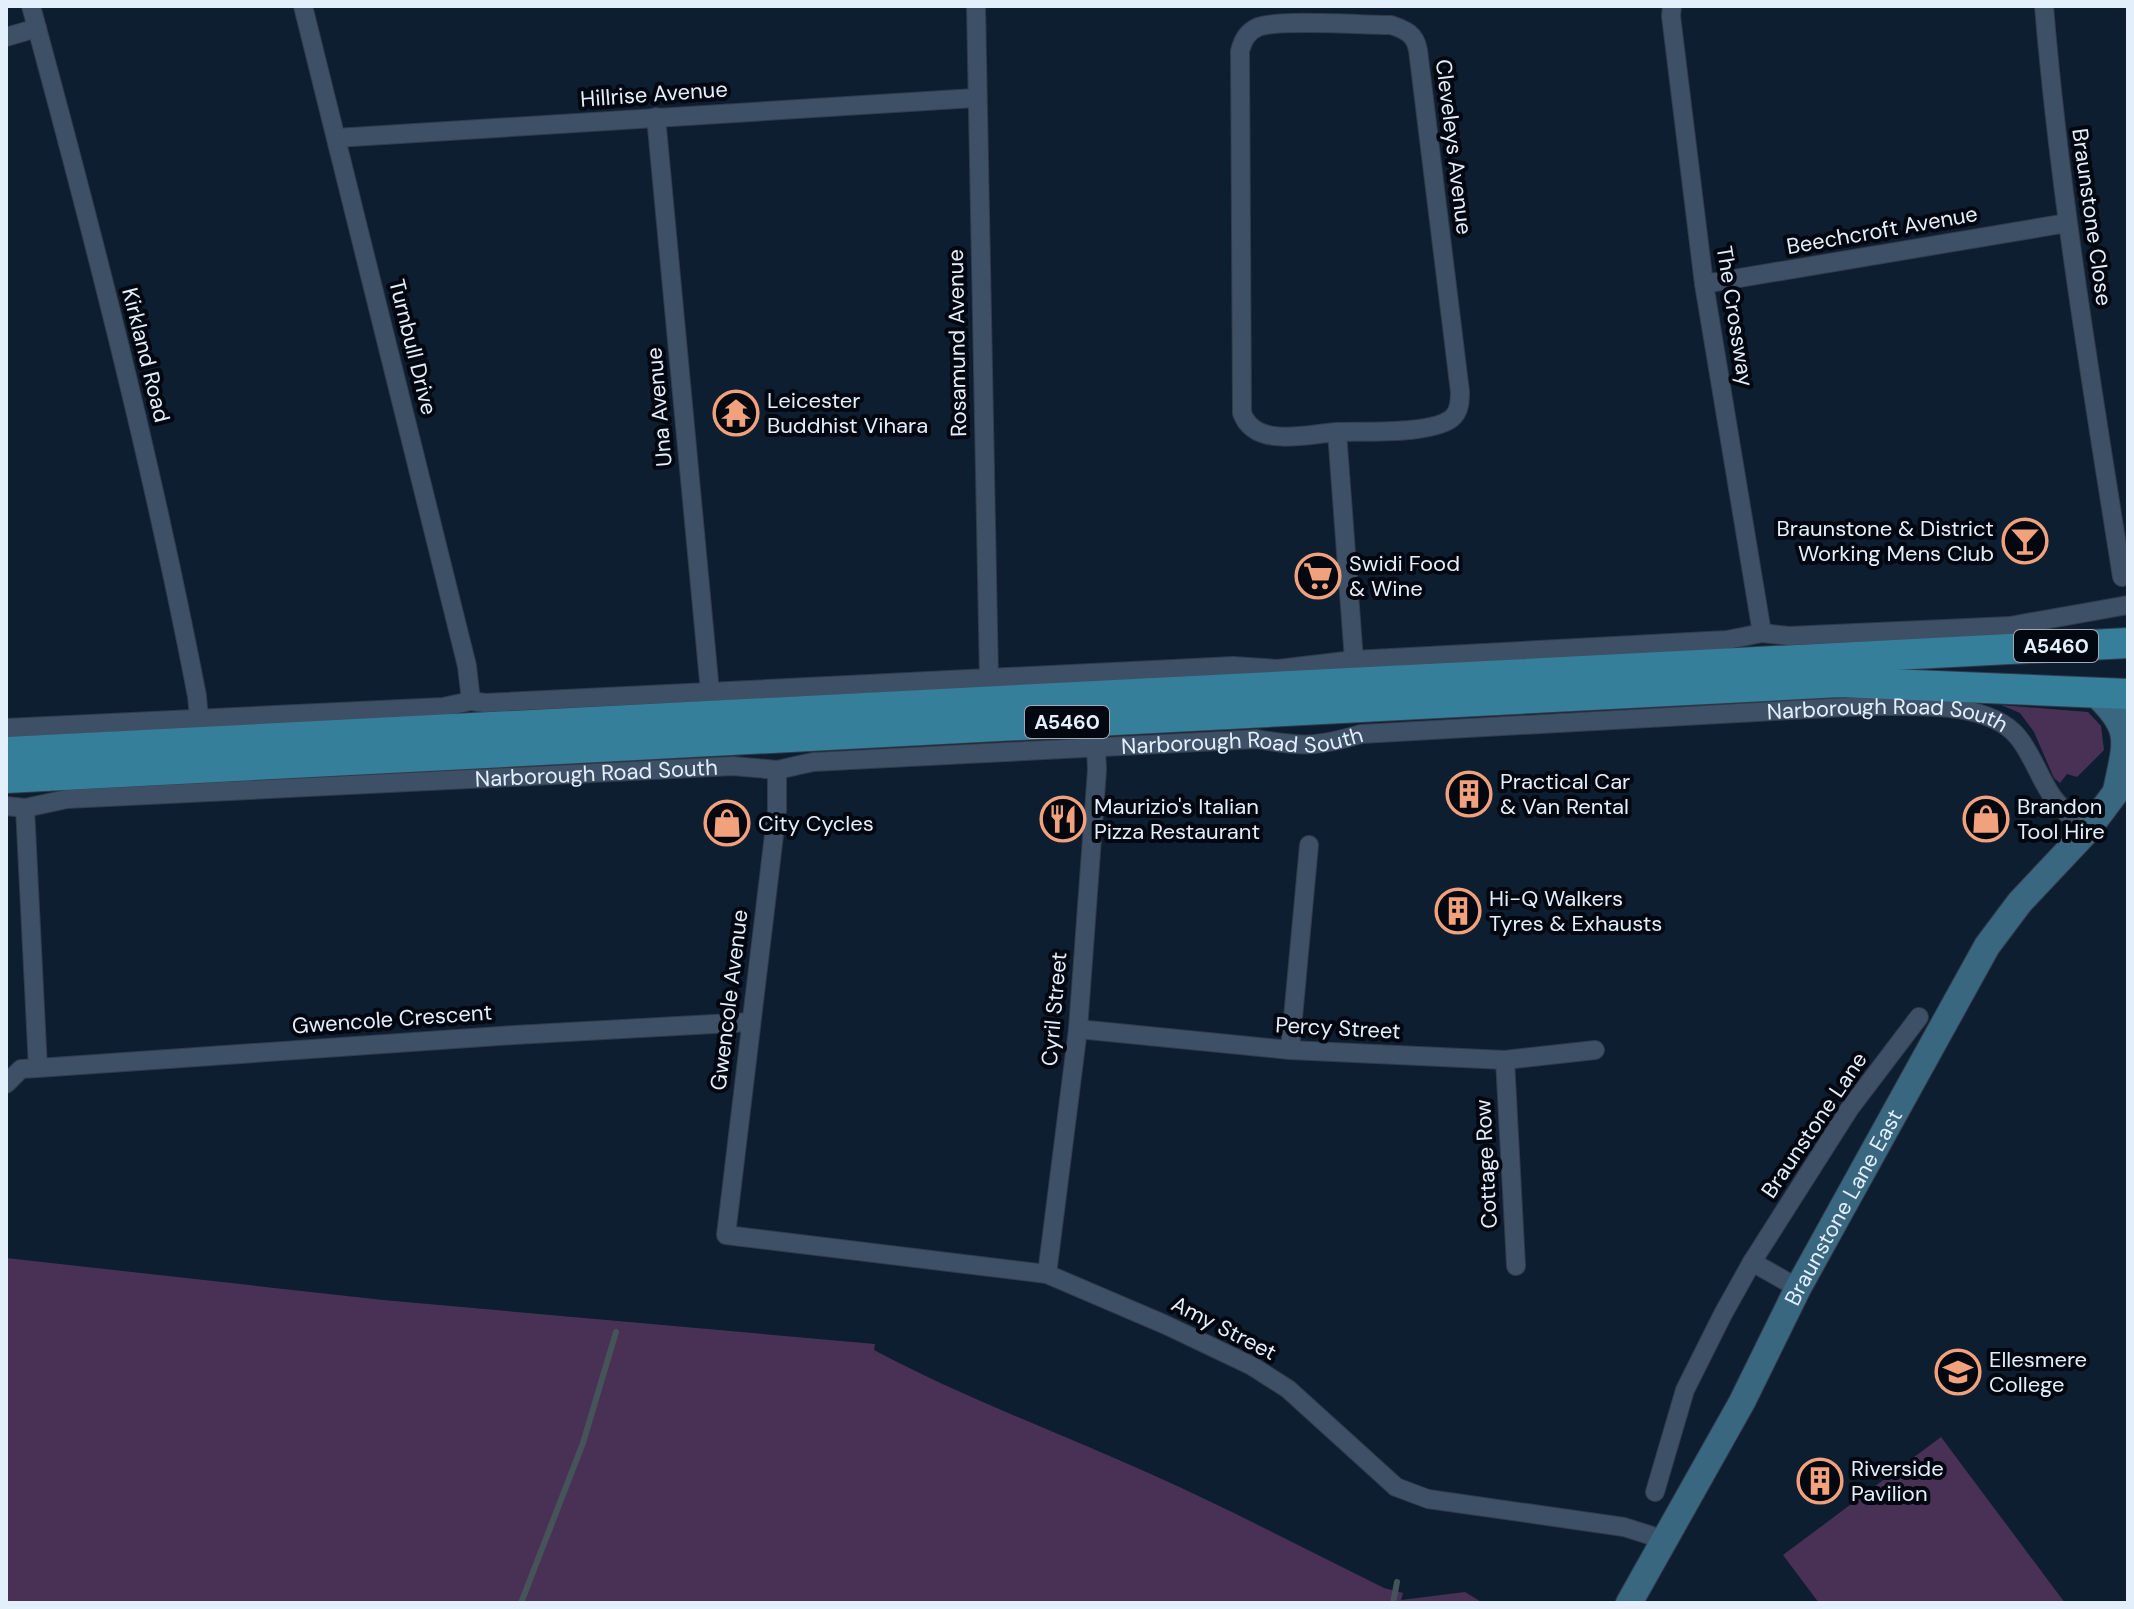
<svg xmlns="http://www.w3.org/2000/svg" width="2134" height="1609" viewBox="0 0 2134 1609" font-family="'DM Sans',sans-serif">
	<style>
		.green { fill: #493155 }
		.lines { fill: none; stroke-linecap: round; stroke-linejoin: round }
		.stream { stroke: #445458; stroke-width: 6 }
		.street-casing { stroke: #323a49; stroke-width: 20 }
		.secondary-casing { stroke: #323a49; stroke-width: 28 }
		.primary-casing { stroke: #323a49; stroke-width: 32 }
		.street { stroke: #3d5065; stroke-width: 18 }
		.secondary { stroke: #396780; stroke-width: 26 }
		.primary { stroke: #357f9b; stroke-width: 30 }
		.labels { text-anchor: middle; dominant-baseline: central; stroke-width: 8; stroke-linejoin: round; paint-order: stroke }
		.shield { fill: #03070f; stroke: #a0a9b5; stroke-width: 2 }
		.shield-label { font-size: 20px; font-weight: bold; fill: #e4effc }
		.street-label { font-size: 22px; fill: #e4effc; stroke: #03070f }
		.poi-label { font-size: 22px; fill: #e4effc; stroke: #03070f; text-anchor: start }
	</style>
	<rect width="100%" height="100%" fill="#0d1e30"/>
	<g class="green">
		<path d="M2001,705L2088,712L2101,726L2104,750L2077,777L2067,774L2060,783L2054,778L2034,732L2020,713Z"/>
		<path d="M6,1258L383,1300L875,1344L874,1350C964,1398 1060,1433 1153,1475C1231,1510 1307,1550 1384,1588L1403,1593L1401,1600L1465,1592L1483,1603H6Z"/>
		<path d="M1941,1437L2065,1603H1819L1783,1555Z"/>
	</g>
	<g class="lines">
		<g class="stream">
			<path d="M521,1603L583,1443L616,1332"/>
			<path d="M1393,1603L1397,1582"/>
		</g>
		<g class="street-casing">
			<g id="street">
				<path d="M31,6C93,234 152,463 197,696L199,719"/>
				<path d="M303,6L467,666L471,701"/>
				<path d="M976,6L989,679"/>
				<path d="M1672,6L1671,16L1704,284L1762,633"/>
				<path d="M2044,6C2060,198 2092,387 2122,577"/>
				<path d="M6,37L37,28"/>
				<path d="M656,117L710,692"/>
				<path d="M336,138L975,98"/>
				<path d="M1704,284L2067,223"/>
				<path d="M1337,432C1307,434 1255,449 1242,413L1240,51C1243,40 1247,32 1258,27C1278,19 1364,25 1391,25C1406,30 1415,34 1418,50L1460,392C1460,399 1460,409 1454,416C1438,435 1362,431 1337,432L1354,660"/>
				<path d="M6,728L443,707L471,701L485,703L1233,666L1278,669L1354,660L1727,640L1762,633L1789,636L2010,626L2128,605"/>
				<path d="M777,770V810L726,1235L1047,1274L1166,1325L1252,1366L1288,1389L1396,1487L1428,1499L1624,1527L1665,1540"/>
				<path id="s1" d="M6,806L25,808L67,799L733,766L777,770L813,762L1257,739C1302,747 1317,747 1361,734L1865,706C1909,707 1987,699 2018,737C2032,754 2039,777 2052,796C2061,809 2075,820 2086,832"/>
				<path d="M25,808L38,1068L514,1035L750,1022"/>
				<path d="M1078,1029L1290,1050L1505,1060L1595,1050"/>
				<path d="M1290,1050L1309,845"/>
				<path d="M1505,1060L1516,1266"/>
				<path d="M6,1084L21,1069L38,1068"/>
				<path d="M1752,1262L1798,1288"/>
				<path d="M1047,1274L1078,1029L1097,770L1096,748"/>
				<path d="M1655,1492L1685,1390L1723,1314L1752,1262L1850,1108L1919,1017"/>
			</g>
		</g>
		<g class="secondary-casing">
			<g id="secondary">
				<path d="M2096,694C2134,730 2126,742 2116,791"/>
				<path id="s2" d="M1629,1603L1742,1402L1798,1288L1987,946L2020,902L2086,832L2128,776"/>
			</g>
		</g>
		<g class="primary-casing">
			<g id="primary">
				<path d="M6,752L2128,643"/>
				<path d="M6,778L1840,682L2128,694"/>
			</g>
		</g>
		<use href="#street" class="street"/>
		<use href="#secondary" class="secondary"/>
		<use href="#primary" class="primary"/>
	</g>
	<defs>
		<g id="temple-ring" transform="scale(2.3)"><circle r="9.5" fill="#03070f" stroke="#f1a17c" stroke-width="1.5"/><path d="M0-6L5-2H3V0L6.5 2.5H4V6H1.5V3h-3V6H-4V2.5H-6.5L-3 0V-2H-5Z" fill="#f1a17c"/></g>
		<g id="bar-ring" transform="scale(2.3)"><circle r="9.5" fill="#03070f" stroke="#f1a17c" stroke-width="1.5"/><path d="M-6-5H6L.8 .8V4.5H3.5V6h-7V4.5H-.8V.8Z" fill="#f1a17c"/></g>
		<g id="supermarket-ring" transform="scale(2.3)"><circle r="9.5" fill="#03070f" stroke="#f1a17c" stroke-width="1.5"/><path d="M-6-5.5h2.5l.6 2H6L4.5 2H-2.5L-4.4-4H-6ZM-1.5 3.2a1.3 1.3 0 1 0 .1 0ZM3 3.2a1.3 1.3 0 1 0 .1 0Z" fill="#f1a17c"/></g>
		<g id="building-ring" transform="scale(2.3)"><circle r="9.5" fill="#03070f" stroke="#f1a17c" stroke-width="1.5"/><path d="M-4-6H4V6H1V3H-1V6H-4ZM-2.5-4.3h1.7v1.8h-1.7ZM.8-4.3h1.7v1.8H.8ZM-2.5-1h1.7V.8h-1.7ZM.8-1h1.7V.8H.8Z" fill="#f1a17c"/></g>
		<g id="restaurant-ring" transform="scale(2.3)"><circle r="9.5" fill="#03070f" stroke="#f1a17c" stroke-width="1.5"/><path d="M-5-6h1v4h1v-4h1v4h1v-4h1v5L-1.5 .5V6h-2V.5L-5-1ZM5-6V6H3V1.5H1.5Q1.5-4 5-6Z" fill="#f1a17c"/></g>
		<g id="shop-ring" transform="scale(2.3)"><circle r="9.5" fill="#03070f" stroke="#f1a17c" stroke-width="1.5"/><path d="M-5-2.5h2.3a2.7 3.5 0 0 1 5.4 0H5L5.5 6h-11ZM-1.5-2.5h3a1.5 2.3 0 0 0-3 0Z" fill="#f1a17c"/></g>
		<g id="school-ring" transform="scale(2.3)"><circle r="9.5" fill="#03070f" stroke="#f1a17c" stroke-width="1.5"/><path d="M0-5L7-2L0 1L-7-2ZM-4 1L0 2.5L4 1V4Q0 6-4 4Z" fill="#f1a17c"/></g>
	</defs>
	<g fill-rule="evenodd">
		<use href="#temple-ring" x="736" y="413"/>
		<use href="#bar-ring" x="2025" y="541"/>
		<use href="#supermarket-ring" x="1318" y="576"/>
		<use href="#building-ring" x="1469" y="794"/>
		<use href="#restaurant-ring" x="1063" y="819"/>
		<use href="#shop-ring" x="1986" y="819"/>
		<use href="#shop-ring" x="727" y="823"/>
		<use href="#building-ring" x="1458" y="911"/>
		<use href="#school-ring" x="1958" y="1372"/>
		<use href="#building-ring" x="1820" y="1481"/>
	</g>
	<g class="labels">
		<g class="shield">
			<rect x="2014" y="630" width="84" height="32" rx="6"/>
			<rect x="1025" y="706" width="84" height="32" rx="6"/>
		</g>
		<g class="shield-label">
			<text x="2056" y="646">A5460</text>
			<text x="1067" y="722">A5460</text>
		</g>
		<g class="street-label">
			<text transform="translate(654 94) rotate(-4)">Hillrise Avenue</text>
			<text transform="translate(1454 147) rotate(83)">Cleveleys Avenue</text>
			<text transform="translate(2092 217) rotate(82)">Braunstone Close</text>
			<text transform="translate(1882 230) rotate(-10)">Beechcroft Avenue</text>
			<text transform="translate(1735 316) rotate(81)">The Crossway</text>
			<text transform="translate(957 343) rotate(-91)">Rosamund Avenue</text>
			<text transform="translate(413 347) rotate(76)">Turnbull Drive</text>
			<text transform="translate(146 355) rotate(76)">Kirkland Road</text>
			<text transform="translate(659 407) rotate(-95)">Una Avenue</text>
			<text stroke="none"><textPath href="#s1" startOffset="1888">Narborough Road South</textPath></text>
			<text stroke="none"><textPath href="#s1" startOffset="1240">Narborough Road South</textPath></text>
			<text stroke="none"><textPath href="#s1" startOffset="592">Narborough Road South</textPath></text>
			<text transform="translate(729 1000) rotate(-83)">Gwencole Avenue</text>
			<text transform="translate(1054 1009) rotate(-85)">Cyril Street</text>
			<text transform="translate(392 1019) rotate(-4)">Gwencole Crescent</text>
			<text transform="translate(1338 1028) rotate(3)">Percy Street</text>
			<text transform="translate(1814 1125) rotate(-56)">Braunstone Lane</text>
			<text transform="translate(1486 1164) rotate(-93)">Cottage Row</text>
			<text stroke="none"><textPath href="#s2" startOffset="450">Braunstone Lane East</textPath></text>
			<text transform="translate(1224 1328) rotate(27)">Amy Street</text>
		</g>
		<g class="poi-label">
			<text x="767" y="400">Leicester<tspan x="767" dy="25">Buddhist Vihara</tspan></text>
			<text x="1994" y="528" text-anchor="end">Braunstone &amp; District<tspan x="1994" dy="25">Working Mens Club</tspan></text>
			<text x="1349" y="563">Swidi Food<tspan x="1349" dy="25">&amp; Wine</tspan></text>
			<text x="1500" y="781">Practical Car<tspan x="1500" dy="25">&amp; Van Rental</tspan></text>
			<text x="1094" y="806">Maurizio's Italian<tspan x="1094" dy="25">Pizza Restaurant</tspan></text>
			<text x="2017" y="806">Brandon<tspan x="2017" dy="25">Tool Hire</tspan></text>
			<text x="758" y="823">City Cycles</text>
			<text x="1489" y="898">Hi-Q Walkers<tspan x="1489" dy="25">Tyres &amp; Exhausts</tspan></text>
			<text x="1989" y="1359">Ellesmere<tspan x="1989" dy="25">College</tspan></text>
			<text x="1851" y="1468">Riverside<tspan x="1851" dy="25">Pavilion</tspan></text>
		</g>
	</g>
	<rect width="2134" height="1609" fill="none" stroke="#e4effc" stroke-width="16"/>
</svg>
